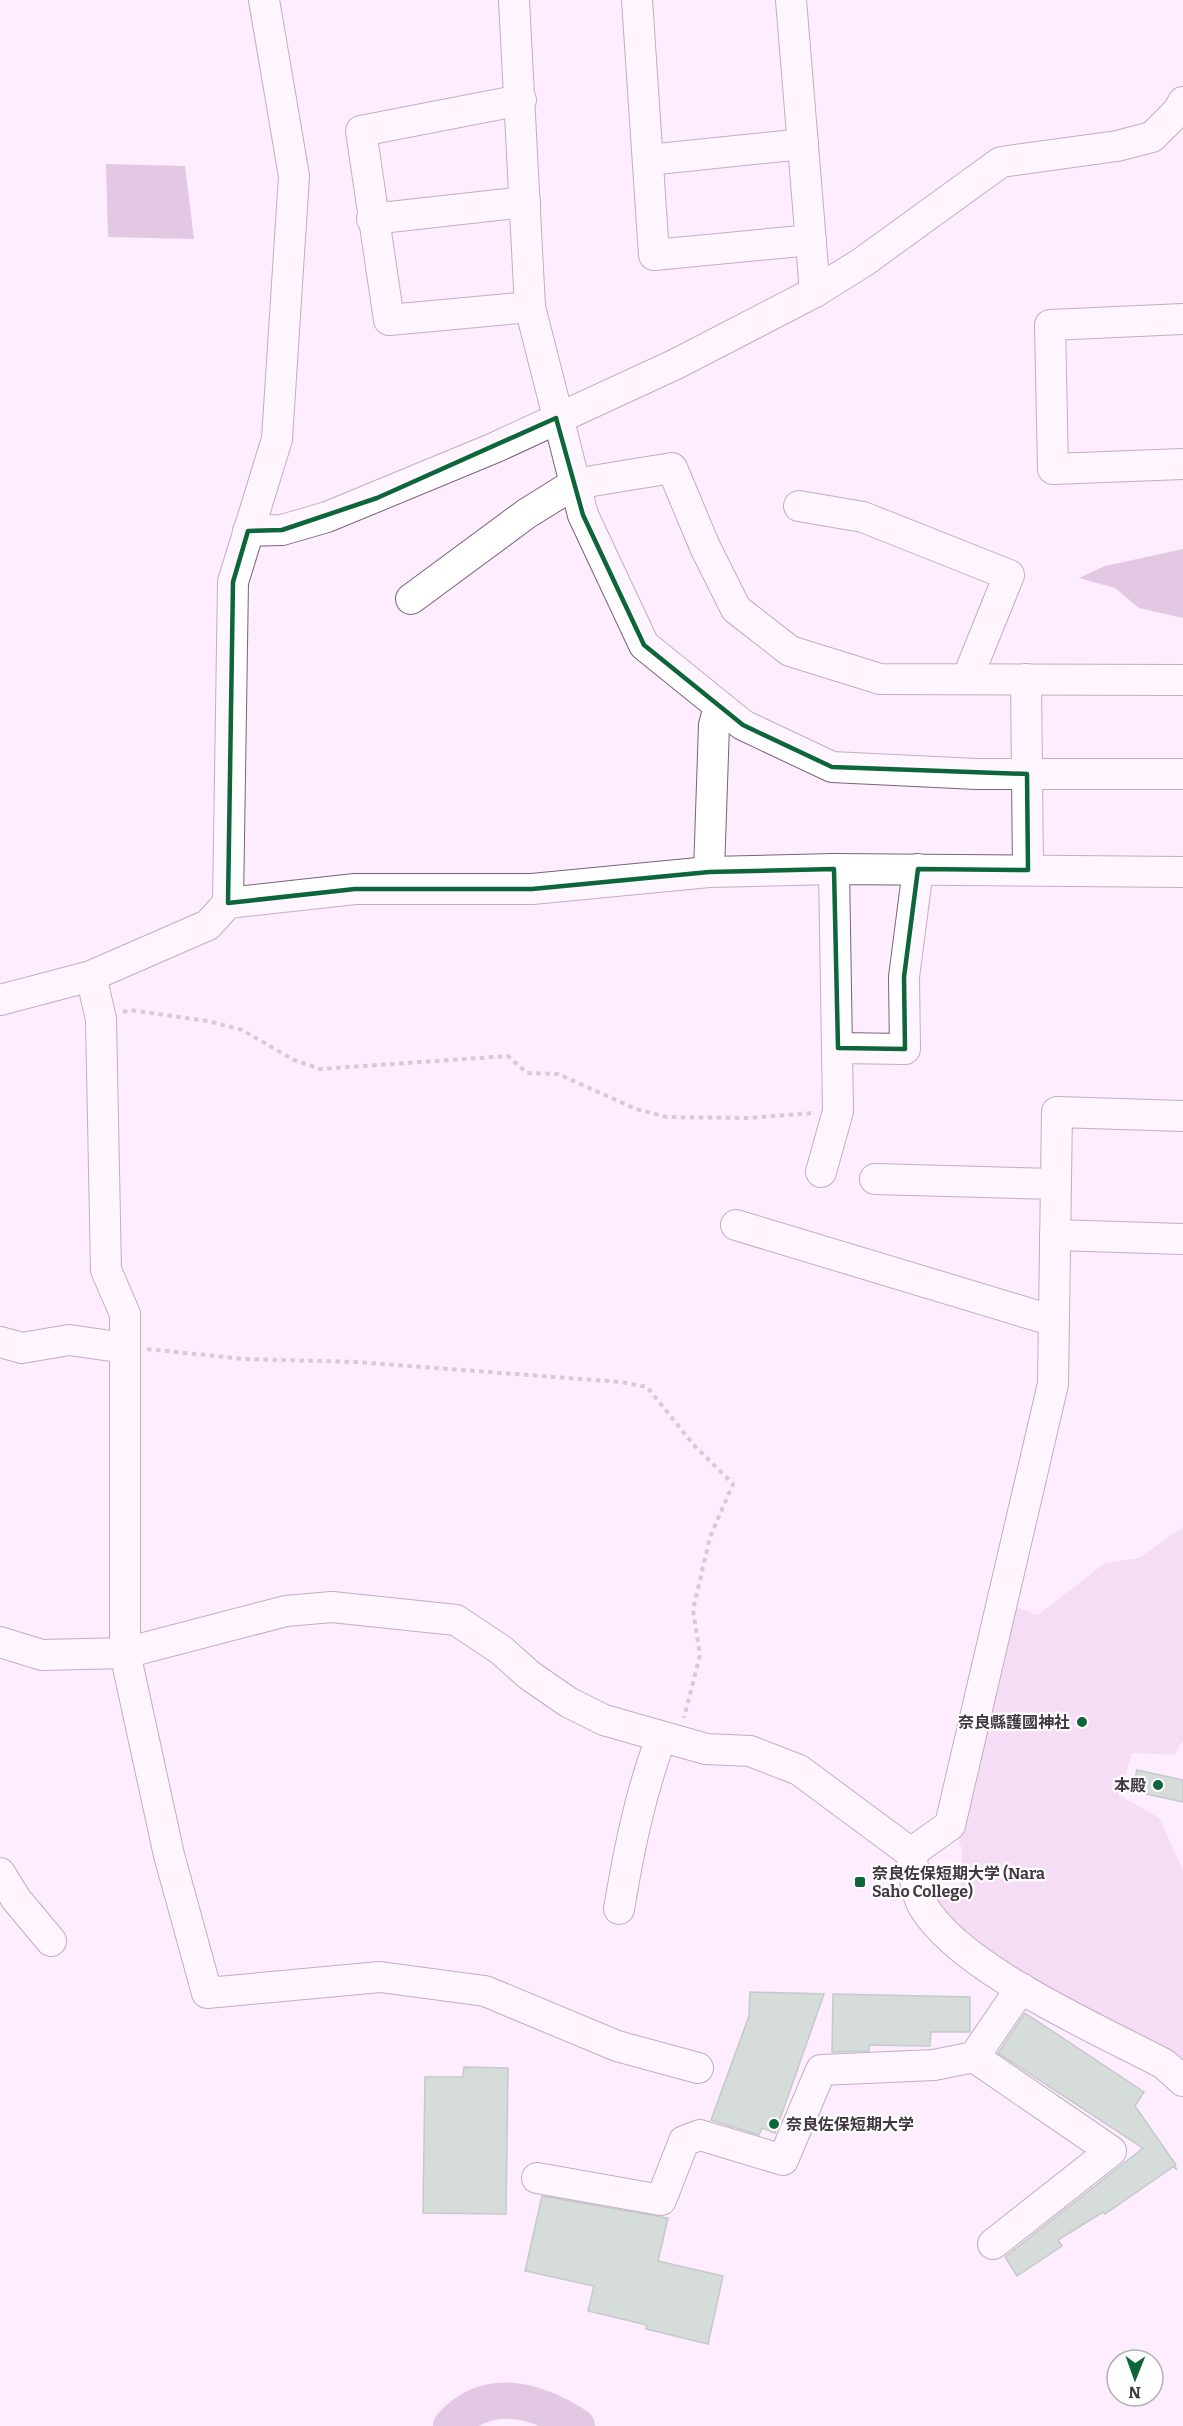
<svg xmlns="http://www.w3.org/2000/svg" width="1183" height="2426" viewBox="0 0 1183 2426" font-family="Bitter,'Noto Sans JP',serif">
	<style>
		.green { fill: #eacaeb }
		.water { fill: #c39bc3 }
		.lines { fill: none; stroke-linecap: round; stroke-linejoin: round }
		.river { stroke: #c39bc3; stroke-width: 36 }
		.building { fill: #a7c8b0; stroke: #7fa089; stroke-width: 1.5 }
		.minor-casing { stroke: #7a617b; stroke-width: 32 }
		.path { stroke: #aa9caa; stroke-width: 4; stroke-dasharray: 4.5 4.5; stroke-linecap: butt }
		.minor { stroke: #fff; stroke-width: 30 }
		.marked { fill: none; stroke: #0c6639; stroke-width: 4.5; stroke-linejoin: round }
		.poi-dot { fill: #0c6639; stroke: #fff; stroke-width: 2 }
		.labels { text-anchor: middle; dominant-baseline: central; stroke-width: 4.5; stroke-linejoin: round; paint-order: stroke }
		.poi-label { font-size: 16px; font-weight: bold; fill: #423742; stroke: #fff; text-anchor: end }
	</style>
	<rect width="100%" height="100%" fill="#feedfe"/>
	<path class="green" d="M1183,1527V1741L1174,1755L1132,1753L1119,1795L1159,1818L1183,1870V2068L943,1927L927,1897L945,1898L961,1886L962,1849L954,1830L1010,1605L1038,1615L1105,1563L1139,1558Z"/>
	<g class="water">
		<path d="M106,164L185,166L194,239L108,237Z"/>
		<path d="M1183,549V618L1139,608L1115,588L1079,578L1105,566Z"/>
	</g>
	<g class="lines">
		<path class="river" d="M451,2426C488,2385 537,2400 577,2426"/>
	</g>
	<g class="building">
		<path d="M1137,1770L1183,1780V1802L1132,1791Z"/>
		<path d="M750,1992L824,1994L775,2133L762,2128L759,2135L711,2120L749,2016Z"/>
		<path d="M833,1994L970,1997V2032H931L930,2046L869,2045V2051L832,2052Z"/>
		<path d="M1025,2013L1144,2092L1135,2106L1176,2165L1174,2166L1177,2170L1173,2167L1105,2214L1103,2212L1058,2240L1062,2246L1017,2276L1005,2257L1143,2148L998,2053Z"/>
		<path d="M464,2067L508,2068L506,2214L423,2213L425,2077H463Z"/>
		<path d="M542,2196L668,2218L658,2261L723,2276L708,2344L646,2329L647,2325L588,2311L594,2286L525,2271Z"/>
	</g>
	<g class="lines">
		<g class="minor-casing">
			<g id="minor">
				<path d="M514,0L530,307L583,515L644,645L743,725L832,767L977,774H1183"/>
				<path d="M637,0L654,255L811,240"/>
				<path d="M791,0L815,292"/>
				<path d="M521,100L361,131L389,320L530,307"/>
				<path d="M648,160L803,144"/>
				<path d="M372,219L525,202"/>
				<path d="M1183,319L1050,325L1053,469L1183,464"/>
				<path d="M799,506L863,517L1009,575L967,679"/>
				<path d="M248,531L282,530L327,517L494,448L676,364L815,292L863,262L1001,162L1117,146L1152,137L1178,111L1183,102"/>
				<path d="M411,599L526,514L574,484L672,468L705,547L736,609L790,651L880,679L1183,680"/>
				<path d="M1026,679L1028,870"/>
				<path d="M709,872L714,725L719,706"/>
				<path d="M228,903L233,582L277,439L294,176L264,0"/>
				<path d="M91,976L101,1019L106,1270L125,1314V1348"/>
				<path d="M0,1000L91,976L208,925L228,903L355,889H532L709,872L834,869L1183,872"/>
				<path d="M838,1048L905,1049L904,977L918,869"/>
				<path d="M821,1172L838,1111L834,869"/>
				<path d="M875,1179L1056,1184"/>
				<path d="M736,1225L1054,1321"/>
				<path d="M1055,1235L1183,1239"/>
				<path d="M0,1342L22,1348L69,1340L125,1348V1653L169,1855L207,1993L380,1977L485,1991L617,2046L698,2068"/>
				<path d="M0,1642L42,1655L125,1653L286,1611L332,1607L456,1620L501,1650L529,1675L568,1702L604,1720L706,1749L750,1751L799,1770L911,1853C914,1869 915,1892 923,1906C960,1969 1098,2029 1164,2064L1183,2081"/>
				<path d="M911,1853L950,1825L1053,1384L1057,1112L1183,1116"/>
				<path d="M0,1873L16,1899L51,1941"/>
				<path d="M619,1909C629,1850 640,1794 661,1738"/>
				<path d="M974,2057L1111,2151L993,2244"/>
				<path d="M537,2178L661,2200L684,2141L700,2135L783,2160L821,2070L934,2065L974,2057L1021,1988"/>
			</g>
		</g>
		<g class="path">
			<path d="M123,1012L130,1010L208,1021L242,1030L294,1060L320,1069L508,1056L527,1073L558,1074L636,1109L667,1117L748,1118L813,1113"/>
			<path d="M147,1349L244,1359L356,1362L621,1382L647,1387L693,1444L733,1484L710,1537L693,1610L700,1655L684,1718"/>
		</g>
		<use href="#minor" class="minor"/>
	</g>
	<path d="M0 0H1183V2426H0ZM556,418L583,515L644,645L743,725L832,767L1027,774L1028,870L918,869L904,977L905,1049L838,1048L834,869L709,872L532,889H355L228,903L233,582L248,531L282,530L377,498Z" fill="#feedfe" fill-opacity=".55" fill-rule="evenodd"/>
	<path class="marked" d="M556,418L583,515L644,645L743,725L832,767L1027,774L1028,870L918,869L904,977L905,1049L838,1048L834,869L709,872L532,889H355L228,903L233,582L248,531L282,530L377,498Z"/>
	<g class="poi-dot">
		<circle cx="1082" cy="1722" r="6"/>
		<circle cx="1158" cy="1785" r="6"/>
		<rect x="854" y="1876" width="12" height="12" rx="3"/>
		<circle cx="774" cy="2124" r="6"/>
	</g>
	<g class="labels">
		<g class="poi-label">
			<text x="1070" y="1722">奈良縣護國神社</text>
			<text x="1146" y="1785">本殿</text>
			<text x="872" y="1873" text-anchor="start">奈良佐保短期大学 (Nara<tspan x="872" dy="18">Saho College)</tspan></text>
			<text x="786" y="2124" text-anchor="start">奈良佐保短期大学</text>
		</g>
	</g>
	<g transform="translate(1135 2378) rotate(181)"><circle r="28" fill="#ffffff" stroke="#b3afb3" stroke-width="1.5"/>
	<path d="M0-4.5L10 22L0 15L-10 22Z" fill="#0c6639"/>
	<text y="-9" font-size="16" font-weight="bold" text-anchor="middle" fill="#423742">N</text>
	</g>
</svg>
